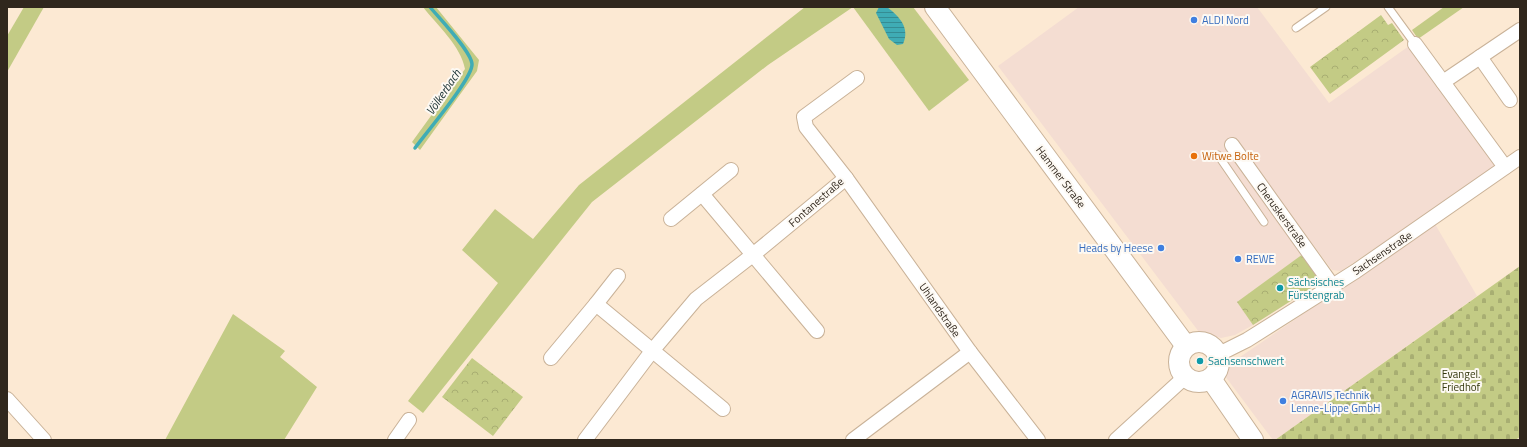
<svg xmlns="http://www.w3.org/2000/svg" width="1527" height="447" viewBox="0 0 1527 447" font-family="'Titillium Web',sans-serif">
	<style>
		.commercial { fill: #f4ddd2 }
		.grass { fill: #c3cb85 }
		.cemetery { fill: url(#cemetery-stones) }
		.park { fill: url(#park-crowns) }
		.water { fill: url(#water-rules) }
		.lines { fill: none; stroke-linecap: round; stroke-linejoin: round }
		.stream { stroke: #3facb5; stroke-width: 3.5 }
		.lane-casing { stroke: #c9b298; stroke-width: 9 }
		.street-casing { stroke: #c9b298; stroke-width: 16 }
		.secondary-casing { stroke: #c9b298; stroke-width: 22 }
		.lane { stroke: #fff; stroke-width: 7 }
		.street { stroke: #fff; stroke-width: 14 }
		.secondary { stroke: #fff; stroke-width: 20 }
		.shop-dot { fill: #3f7fe0; stroke: #fdf9f3; stroke-width: 1.5 }
		.food-dot { fill: #e8710a; stroke: #fdf9f3; stroke-width: 1.5 }
		.culture-dot { fill: #0f9aa8; stroke: #fdf9f3; stroke-width: 1.5 }
		.labels { text-anchor: middle; dominant-baseline: central; stroke-width: 4; stroke-linejoin: round; paint-order: stroke }
		.shop-label { font-size: 11px; fill: #366cbe; stroke: #fdf9f3; text-anchor: start }
		.food-label { font-size: 11px; fill: #c56008; stroke: #fdf9f3; text-anchor: start }
		.street-label { font-size: 11px; fill: #30271d; stroke: #fdf9f3 }
		.culture-label { font-size: 11px; fill: #0d838f; stroke: #fdf9f3; text-anchor: start }
		.park-label { font-size: 11px; fill: #34380e; stroke: #fdf9f3 }
		.water-label { font-size: 12px; font-style: italic; fill: #172f31; stroke: #fdf9f3 }
	</style>
	<defs>
		<pattern id="cemetery-stones" width="16" height="16" patternUnits="userSpaceOnUse"><rect width="16" height="16" fill="#c3cb85"/><path d="M2 7V4a2 2 0 0 1 4 0v3zM10 15v-3a2 2 0 0 1 4 0v3z" fill="#a8ae72"/></pattern>
		<pattern id="park-crowns" width="20" height="18" patternUnits="userSpaceOnUse"><rect width="20" height="18" fill="#c3cb85"/><path d="M2 6a3 3 0 1 1 6 0M12 15a3 3 0 1 1 6 0" fill="none" stroke="#a8ae72"/></pattern>
		<pattern id="water-rules" width="6" height="5" patternUnits="userSpaceOnUse"><rect width="6" height="5" fill="#3facb5"/><path d="M0 2.5h6" fill="none" stroke="#358c93"/></pattern>
	</defs>
	<rect width="100%" height="100%" fill="#fce9d3"/>
	<g class="commercial">
		<path d="M1079,7H1257L1329,103L1409,46L1497,167L1341,271L1332,270L1247,157L1234,161L1303,254L1319,283L1253,325L1235,335L1221,338L1199,332L998,66Z"/>
		<path d="M1435,224L1477,296L1275,440H1273L1225,376L1228,368L1240,357Z"/>
	</g>
	<g class="grass">
		<path d="M24,7H44L7,72V36Z"/>
		<path d="M423,7H436L479,60L477,71L420,150L412,142L465,69C461,46 437,25 423,7Z"/>
		<path d="M805,7H853L768,65L592,202L423,413L408,401L498,283L462,250L495,209L533,239L579,185Z"/>
		<path d="M853,7H913L969,80L929,111Z"/>
		<path d="M1444,7H1464L1418,39L1412,30Z"/>
		<path d="M233,314L285,351L280,357L317,387L284,440H165Z"/>
	</g>
	<path class="cemetery" d="M1520,266V437L1515,440H1275Z"/>
	<g class="park">
		<path d="M1381,15L1388,25L1392,23L1404,40L1330,94L1310,67Z"/>
		<path d="M1303,254L1319,278V283L1253,325L1237,302Z"/>
		<path d="M472,358L523,397L493,436L442,397Z"/>
	</g>
	<path class="water" d="M879,7H887C900,17 910,28 903,44L897,45L889,39L876,13Z"/>
	<g class="lines">
		<path class="stream" d="M415,148C425,134 473,78 472,64C471,51 439,18 430,7"/>
		<g class="lane-casing">
			<g id="lane">
				<path d="M1388,7L1415,44"/>
				<path d="M1296,28L1326,7"/>
				<path d="M1218,155L1264,222"/>
			</g>
		</g>
		<g class="street-casing">
			<g id="street">
				<path d="M1415,44L1505,167"/>
				<path d="M1480,57L1510,100"/>
				<path d="M857,78L804,117L806,127L846,178L970,352L1038,440"/>
				<path d="M1443,82L1520,30"/>
				<path d="M1232,145L1332,285"/>
				<path d="M702,194L817,331"/>
				<path d="M671,219L731,170"/>
				<path d="M596,304L618,276"/>
				<path d="M1219,354L1247,340L1356,271L1520,157"/>
				<path d="M551,358L596,304L723,409"/>
				<path d="M7,399L44,440"/>
				<path d="M395,440L409,420"/>
				<path d="M585,440L652,351L696,299L754,254L846,178"/>
				<path d="M853,440L970,352"/>
				<path d="M1116,440L1185,377"/>
			</g>
		</g>
		<g class="secondary-casing">
			<g id="secondary">
				<path d="M935,7L1186,346"/>
				<circle cx="1199" cy="362" r="20"/>
				<path d="M1211,379L1253,440"/>
			</g>
		</g>
		<use href="#lane" class="lane"/>
		<use href="#street" class="street"/>
		<use href="#secondary" class="secondary"/>
	</g>
	<g class="shop-dot">
		<circle cx="1194" cy="20" r="4"/>
		<circle cx="1161" cy="248" r="4"/>
		<circle cx="1238" cy="259" r="4"/>
		<circle cx="1283" cy="401" r="4"/>
	</g>
	<circle class="food-dot" cx="1194" cy="156" r="4"/>
	<g class="culture-dot">
		<circle cx="1280" cy="288" r="4"/>
		<circle cx="1200" cy="361" r="4"/>
	</g>
	<g class="labels">
		<g class="shop-label">
			<text x="1202" y="20">ALDI Nord</text>
			<text x="1153" y="248" text-anchor="end">Heads by Heese</text>
			<text x="1246" y="259">REWE</text>
			<text x="1291" y="395">AGRAVIS Technik<tspan x="1291" dy="13">Lenne-Lippe GmbH</tspan></text>
		</g>
		<g class="food-label">
			<text x="1202" y="156">Witwe Bolte</text>
		</g>
		<g class="street-label">
			<text transform="translate(1061 177) rotate(53)">Hammer Straße</text>
			<text transform="translate(816 202) rotate(-41)">Fontanestraße</text>
			<text transform="translate(1282 215) rotate(54)">Cheruskerstraße</text>
			<text transform="translate(1382 253) rotate(-34)">Sachsenstraße</text>
			<text transform="translate(940 310) rotate(55)">Uhlandstraße</text>
		</g>
		<g class="culture-label">
			<text x="1288" y="282">Sächsisches<tspan x="1288" dy="13">Fürstengrab</tspan></text>
			<text x="1208" y="361">Sachsenschwert</text>
		</g>
		<g class="park-label">
			<text x="1461" y="374">Evangel.<tspan x="1461" dy="13">Friedhof</tspan></text>
		</g>
		<g class="water-label">
			<text transform="translate(443 92) rotate(-56)">Völkerbach</text>
		</g>
	</g>
	<rect width="1527" height="447" fill="none" stroke="#30271d" stroke-width="16"/>
</svg>
